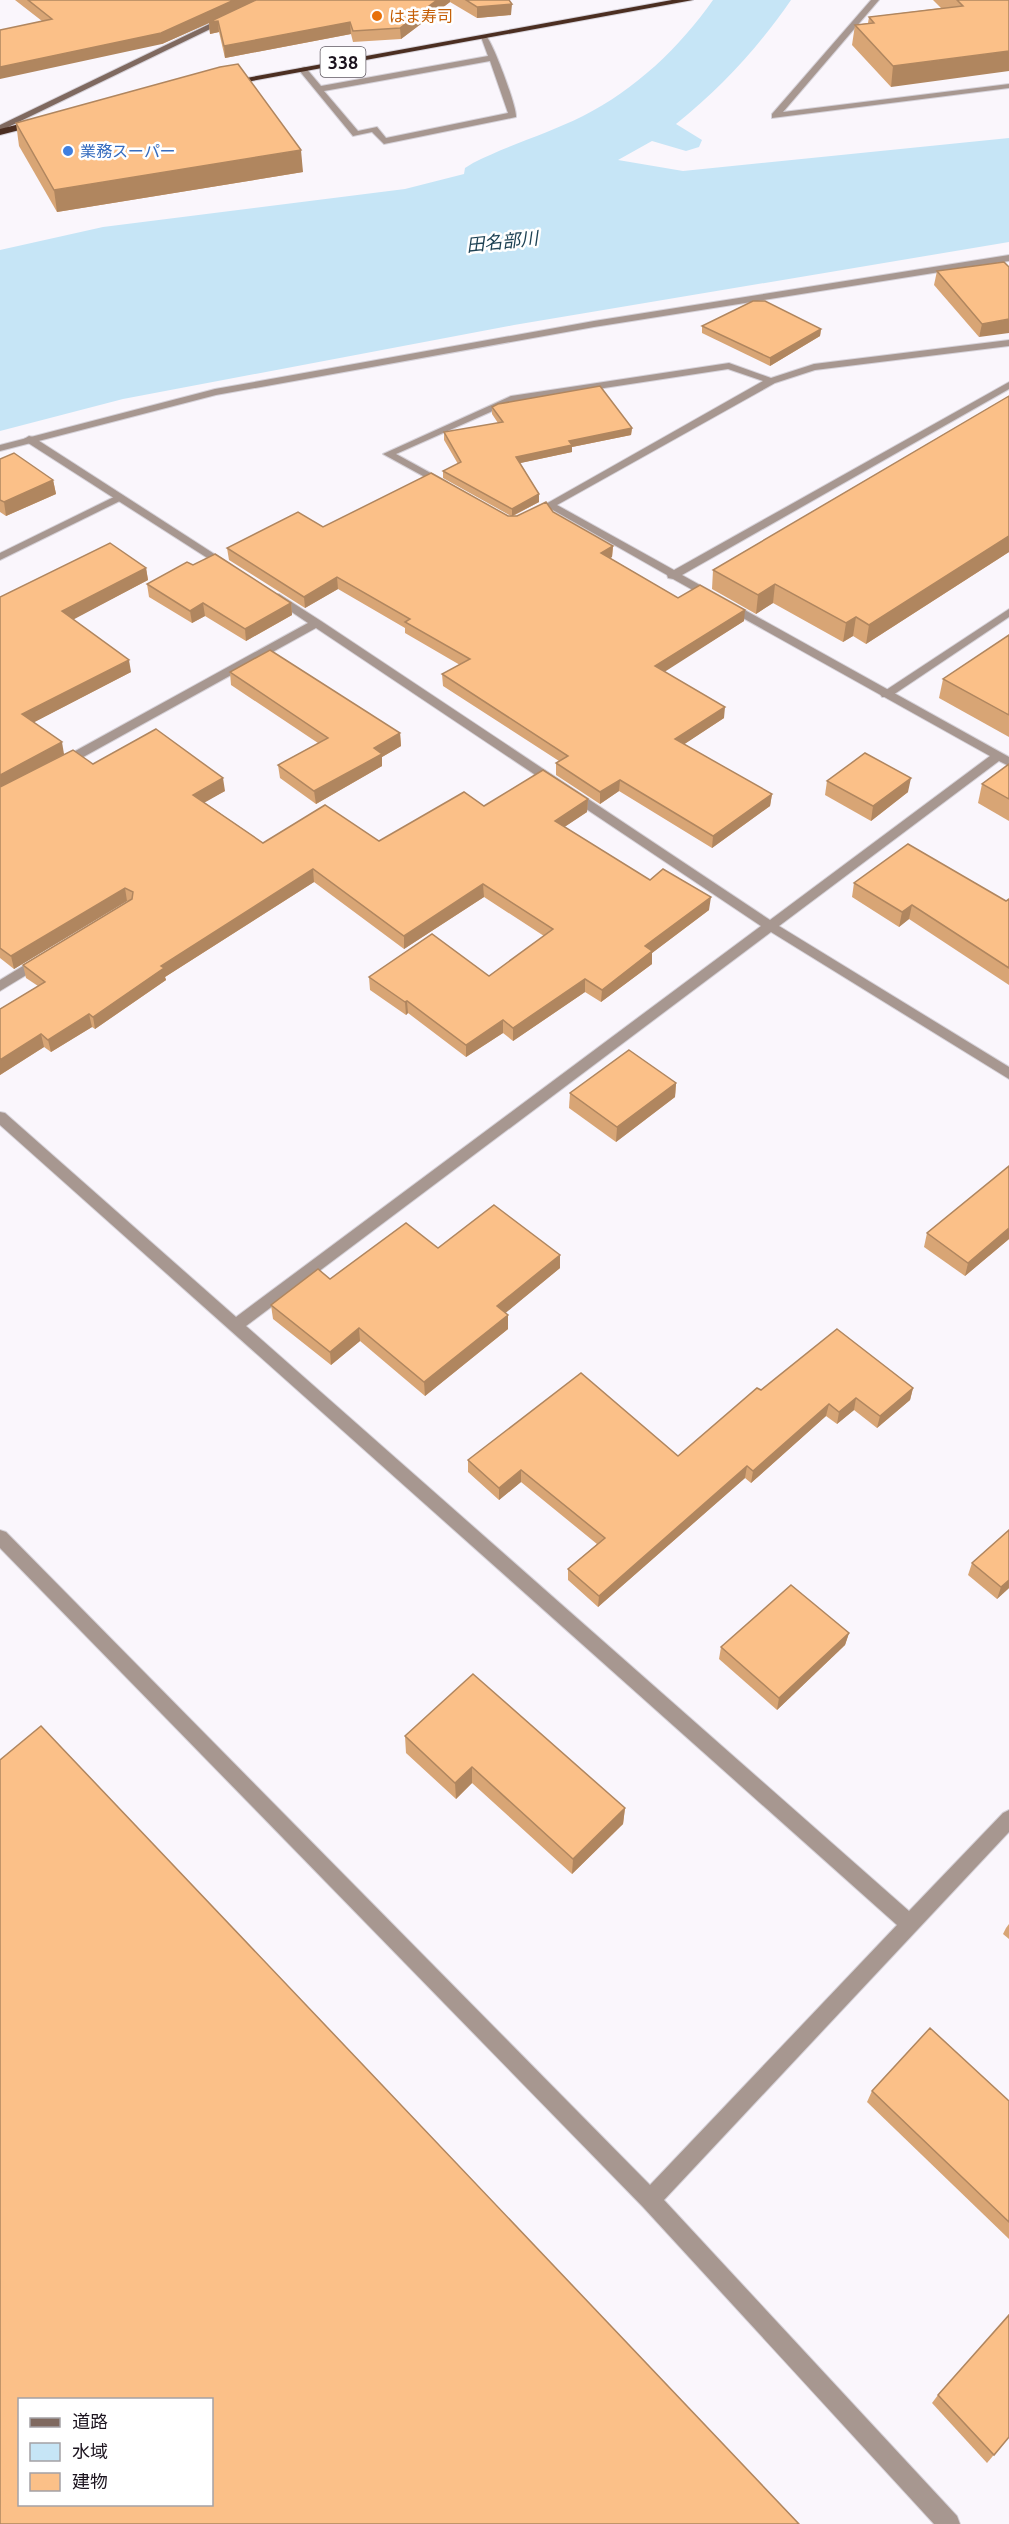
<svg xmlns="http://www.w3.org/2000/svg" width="1009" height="2524" viewBox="0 0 1009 2524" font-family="Ubuntu,'Noto Sans JP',sans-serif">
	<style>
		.water { fill: #c6e5f6 }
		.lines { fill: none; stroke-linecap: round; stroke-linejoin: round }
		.lane-casing { stroke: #d6d2d9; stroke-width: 2 }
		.street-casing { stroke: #d6d2d9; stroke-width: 2 }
		.secondary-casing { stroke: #d6d2d9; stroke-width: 2 }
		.highway-casing { stroke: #d6d2d9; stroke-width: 2 }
		.lane { fill: #a79790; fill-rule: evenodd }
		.street { fill: #a79790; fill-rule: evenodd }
		.secondary { fill: #7f695f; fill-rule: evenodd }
		.highway { fill: #4b2e21; fill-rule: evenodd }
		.wall { fill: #d8a575 }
		.shaded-wall { fill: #b0865f }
		.building { fill: #fbc088; stroke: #b0865f; stroke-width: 1.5; fill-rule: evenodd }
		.food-dot { fill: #e8710a; stroke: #fff; stroke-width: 2 }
		.shop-dot { fill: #3f7fe0; stroke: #fff; stroke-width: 2 }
		.labels { text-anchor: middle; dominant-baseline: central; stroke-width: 5; stroke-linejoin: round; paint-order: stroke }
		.far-food-label { font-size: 16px; fill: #c56008; stroke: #fff; text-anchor: start }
		.far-shop-label { font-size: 16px; fill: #366cbe; stroke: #fff; text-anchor: start }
		.shield { fill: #fff; stroke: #605a62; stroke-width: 1.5 }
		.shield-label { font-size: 18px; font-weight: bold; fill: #1c141f }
		.far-water-label { font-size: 18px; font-style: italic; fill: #1e4254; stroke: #fff }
	</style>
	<rect width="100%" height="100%" fill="#faf6fc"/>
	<path class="water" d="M713,0H791C757,49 722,87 676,124L702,140L699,147L686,151L652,141L618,160L683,171L1009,138V242L514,325L123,399L0,431V250L103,227L405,189L464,174L465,168L473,163C508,145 547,134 583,116C636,89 679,48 713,0Z"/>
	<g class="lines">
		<g class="lane-casing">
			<g id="lane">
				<path d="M871,0H879L783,112L1009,84V88L772,118V114Z"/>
				<path d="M485,35C492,39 517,107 516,117L384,144L372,132L353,136L298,69L305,67L321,86L488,56L481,37ZM490,61L508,113L386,138L377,127L358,131L324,91Z"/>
				<path d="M1009,255V261L594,327L216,395L0,451V445L215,389L594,321Z"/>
				<path d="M120,494L125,497L124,499L0,560V553Z"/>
				<path d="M1009,609V617L890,697H882L880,694Z"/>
			</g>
		</g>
		<g class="street-casing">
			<g id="street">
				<path d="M1009,340V346L815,370L775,383L557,505L674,570L1009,382V389L682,575L1009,757V766L999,761L779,926L1009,1067V1079L771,932L246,1326L909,1911L1003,1813L1009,1810V1832L664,2200L957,2516L960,2524H934L643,2207L0,1548V1530L6,1532L650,2185L897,1925L0,1125V1112L5,1113L236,1317L761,926L316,628L67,766H59V760L308,623L271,598V594H279L321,621L770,920L990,756L673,579L668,578L667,575L544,505L763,381L728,369L513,402L396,454L447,482V486L443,487L383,454L511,396L729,363L771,378L814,364Z"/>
				<path d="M29,436L33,437L233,566L227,569L223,568L25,441L24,439Z"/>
				<path d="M41,955L46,957L48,960L46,963L0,991V980Z"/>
			</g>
		</g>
		<g class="secondary-casing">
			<path id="secondary" d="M226,16L233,18L0,131V125Z"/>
		</g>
		<g class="highway-casing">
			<g id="highway">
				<path d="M672,0H693L224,86L219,83Z"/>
				<path d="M39,119L43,120V124L0,135V129Z"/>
			</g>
		</g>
		<use href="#lane" class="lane"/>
		<use href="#street" class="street"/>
		<use href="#secondary" class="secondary"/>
		<use href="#highway" class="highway"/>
	</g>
	<g class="wall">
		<path d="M15,0H509L511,15L477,18L450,2L401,39L353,42L351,34L225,58L219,32L210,34L209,23L162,44L42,21Z"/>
		<path d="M933,0H1009L891,87L852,45L855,25L868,23L869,17L941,8Z"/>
		<path d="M16,123L303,172L57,212L19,146Z"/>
		<path d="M1004,262L979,337L934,285L937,271Z"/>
		<path d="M702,326L821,329L820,336L770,366L702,333Z"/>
		<path d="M1009,396V552L866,644L853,636L843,642L773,603L756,614L712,589L713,570Z"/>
		<path d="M492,407L632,428L631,435L572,447V452L520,463L539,494V502L513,516L553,512L613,546L612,557L610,558L678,598L744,621L664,671L724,718L684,744L772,794L770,806L712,848L619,791L600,804L556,775V763L559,761L443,686L442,674L460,665L405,633V628L338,589L305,608L229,560L227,548L323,527L511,516L443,478V471L458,464L444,440V432L498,423L492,414Z"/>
		<path d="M0,459L53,480L56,494L6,516L0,512Z"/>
		<path d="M193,565L291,603L292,615L246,641L205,616L192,623L149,597L147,584Z"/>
		<path d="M146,568L148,580L73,619L131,672L34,722L64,754L93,764L225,791L204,802L263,843L379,841L484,806L588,799L587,812L564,827L650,880L709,910L652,953V964L601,1002L585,992L513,1041L503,1033L466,1057L408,1013L406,1015L370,990L369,977L489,976L544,936L484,897L404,949L314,882L165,977L166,980L95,1029L92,1027L51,1052L44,1047L0,1075V1009L38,986L26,978L23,965L128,902L127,901L14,969L0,958V597Z"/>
		<path d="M1009,635V737L939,698L943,679Z"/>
		<path d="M230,672L400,733L401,746L382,757V766L316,804L280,778L278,765L318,743L231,685Z"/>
		<path d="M1009,764V821L978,803L982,784Z"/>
		<path d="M827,781L908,792L871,821L825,795Z"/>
		<path d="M854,883L1006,901L1009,899V985L909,919L899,927L852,897Z"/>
		<path d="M676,1083L675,1097L616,1142L569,1108L570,1093Z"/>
		<path d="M1009,1166V1239L965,1276L924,1247L927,1233Z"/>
		<path d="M438,1248L560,1268L505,1313L508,1315V1329L425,1396L360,1341L331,1365L273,1319L271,1305L330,1279Z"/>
		<path d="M913,1388L910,1400L877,1428L854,1410L837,1424L826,1416L751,1483L745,1478L598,1607L568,1580V1569L597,1544L521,1482L499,1500L468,1472V1460L678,1456L761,1390Z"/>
		<path d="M1009,1530V1588L997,1599L968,1575L972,1563Z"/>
		<path d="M849,1633L845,1645L777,1710L719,1659L721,1647Z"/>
		<path d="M405,1736L625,1808L623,1824L572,1874L472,1783L456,1799L406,1753Z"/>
		<path d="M1009,1924V1939L1003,1934L1006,1928Z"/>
		<path d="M872,2091L1009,2101V2239L867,2102Z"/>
		<path d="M938,2395L1009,2437L987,2463L932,2403Z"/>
	</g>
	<g class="shaded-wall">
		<path d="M234,0H261L218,21L219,32L210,34L209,23L162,44L0,79V67Z"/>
		<path d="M437,0H450V2L401,39L400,28Z"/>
		<path d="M512,4L511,15L477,18V7Z"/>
		<path d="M350,22L351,34L225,58L224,46Z"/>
		<path d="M1009,51V71L891,87L893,66Z"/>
		<path d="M301,150L303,172L57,212L54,190Z"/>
		<path d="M1009,319V333L979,337L982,324Z"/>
		<path d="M821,329L820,336L770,366V358Z"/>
		<path d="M632,428L631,435L572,447V452L516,464V457L569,441Z"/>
		<path d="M53,480L56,494L6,516L4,502Z"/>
		<path d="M539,494V502L512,516V509Z"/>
		<path d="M1009,536V552L866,644L869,625Z"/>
		<path d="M613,546L612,557L600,564L601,553Z"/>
		<path d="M146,568L148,580L65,624L62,611Z"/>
		<path d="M337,577L338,589L305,608L304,597Z"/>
		<path d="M775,584L773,603L756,614L758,595Z"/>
		<path d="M203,603L205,616L192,623L190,611Z"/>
		<path d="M291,603L292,615L246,641L245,629Z"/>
		<path d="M745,610L744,621L655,678V666Z"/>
		<path d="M856,617L853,636L843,642L846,623Z"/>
		<path d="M129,660L131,672L25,727L22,714Z"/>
		<path d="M725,707L724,718L674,751L675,739Z"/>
		<path d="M400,733L401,746L382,757V766L316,804L314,791L374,748Z"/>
		<path d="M62,742L64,754L0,789V775Z"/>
		<path d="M223,778L225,791L195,808L193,795Z"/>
		<path d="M911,778L908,792L871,821L873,806Z"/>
		<path d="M620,780L619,791L600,804V792Z"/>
		<path d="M772,794L770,806L712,848L713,836Z"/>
		<path d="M588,799L587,812L554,834L555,821Z"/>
		<path d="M313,869L314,882L165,977L166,980L95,1029L93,1017L161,966Z"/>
		<path d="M483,884L484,897L404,949V936Z"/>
		<path d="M125,888L127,901L14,969L11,956Z"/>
		<path d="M711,897L709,910L652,953V964L601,1002L602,990L645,946Z"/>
		<path d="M912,905L909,919L899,927L902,912Z"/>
		<path d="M585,979V992L513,1041V1028Z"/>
		<path d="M407,1001L408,1013L406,1015L405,1002Z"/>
		<path d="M89,1014L92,1027L51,1052L48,1040Z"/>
		<path d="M503,1020V1033L466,1057V1045Z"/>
		<path d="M41,1034L44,1047L0,1075V1060Z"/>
		<path d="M676,1083L675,1097L616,1142L617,1127Z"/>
		<path d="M1009,1228V1239L965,1276L968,1263Z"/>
		<path d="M560,1255V1268L497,1320V1306Z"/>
		<path d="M508,1315V1329L425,1396L424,1382Z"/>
		<path d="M359,1328L360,1341L331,1365L330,1352Z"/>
		<path d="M913,1388L910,1400L877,1428L880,1416Z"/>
		<path d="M856,1398L854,1410L837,1424L839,1412Z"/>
		<path d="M829,1404L826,1416L751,1483L753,1471Z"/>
		<path d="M747,1466L745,1478L598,1607L599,1596Z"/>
		<path d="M521,1470V1482L499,1500V1488Z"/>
		<path d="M1009,1580V1588L997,1599L1001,1587Z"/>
		<path d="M849,1633L845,1645L777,1710L779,1698Z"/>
		<path d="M472,1767V1783L456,1799L455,1783Z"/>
		<path d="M625,1808L623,1824L572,1874L573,1859Z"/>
	</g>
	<g class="building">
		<path d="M28,0H234L161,33L0,67V30L52,19Z"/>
		<path d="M256,0H437L400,28L353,31L350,22L224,46L218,21L209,22Z"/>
		<path d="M466,0H509L512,4L477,7Z"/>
		<path d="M957,0H1009V51L893,66L855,25L874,23L869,17L963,6Z"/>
		<path d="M238,64L301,150L54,190L16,123L220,67Z"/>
		<path d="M1004,262L1009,267V319L982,324L937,271Z"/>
		<path d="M753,301H765L821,329L770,358L702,326Z"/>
		<path d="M600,386L632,428L569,441L572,445L516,457L539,494L512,509L443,471L461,462L444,432L503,422L492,407L498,404Z"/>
		<path d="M1009,396V536L869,625L856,617L846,623L775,584L758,595L713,570Z"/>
		<path d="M14,453L53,480L4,502L0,500V459Z"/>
		<path d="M431,473L508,516H517L546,502L553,512L613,546L601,553L678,598L700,585L745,610L655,666L725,707L675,739L772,794L713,836L620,780L600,792L556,763L568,756L442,674L470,659L405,622L410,619L337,577L304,597L227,548L298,512L323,527Z"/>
		<path d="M110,543L146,568L62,611L129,660L22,714L62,742L0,775V597Z"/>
		<path d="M215,554L291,603L245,629L203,603L190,611L147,584L187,562L193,565Z"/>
		<path d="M1009,635V715L943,679Z"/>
		<path d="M270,650L400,733L374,748L382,754L314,791L278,765L328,738L230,672Z"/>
		<path d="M156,729L223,778L193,795L263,843L325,805L379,841L464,792L484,806L543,770L588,799L555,821L650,880L663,869L711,897L645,946L652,951L602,990L585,979L513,1028L503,1020L466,1045L407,1001L405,1002L369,977L432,934L489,976L553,929L483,884L404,936L313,869L161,966L164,968L93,1017L89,1014L48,1040L41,1034L0,1060V1009L45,982L23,965L132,899L133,892L125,888L11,956L0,948V787L73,750L93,764Z"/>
		<path d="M865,753L911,778L873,806L827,781Z"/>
		<path d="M1009,764V799L982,784Z"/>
		<path d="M908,844L1006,901L1009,899V968L912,905L902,912L854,883Z"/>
		<path d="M629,1050L676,1083L617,1127L570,1093Z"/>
		<path d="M1009,1166V1228L968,1263L927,1233Z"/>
		<path d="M494,1205L560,1255L497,1306L508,1315L424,1382L359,1328L330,1352L271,1305L318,1269L330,1279L406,1223L438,1248Z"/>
		<path d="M837,1329L913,1388L880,1416L856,1398L839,1412L829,1404L753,1471L747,1466L599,1596L568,1569L605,1538L521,1470L499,1488L468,1460L581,1373L678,1456L757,1388L761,1390Z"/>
		<path d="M1009,1530V1580L1001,1587L972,1563Z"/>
		<path d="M791,1585L849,1633L779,1698L721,1647Z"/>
		<path d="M473,1674L625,1808L573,1859L472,1767L455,1783L405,1736Z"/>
		<path d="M41,1726L799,2524H0V1760ZM20,2400H212V2505H20Z"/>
		<path d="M930,2028L1009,2101V2222L872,2091Z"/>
		<path d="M1009,2315V2437L994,2455L938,2395Z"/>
	</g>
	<circle class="food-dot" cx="377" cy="16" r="6"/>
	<circle class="shop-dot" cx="68" cy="151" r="6"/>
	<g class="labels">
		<g class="far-food-label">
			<text x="389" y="16">はま寿司</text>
		</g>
		<g class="far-shop-label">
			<text x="80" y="151">業務スーパー</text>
		</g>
		<rect class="shield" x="320.5" y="47" width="45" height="30" rx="4.5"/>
		<g class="shield-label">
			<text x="343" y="62">338</text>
		</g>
		<g class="far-water-label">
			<text transform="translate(502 241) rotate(-6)">田名部川</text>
		</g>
	</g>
	<rect x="18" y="2398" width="195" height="108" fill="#ffffff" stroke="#a4a1a5" stroke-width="1.5"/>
	<rect x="30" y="2418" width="30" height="9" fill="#7f695f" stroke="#a4a1a5" stroke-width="1.5"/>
	<text x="72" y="2428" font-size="18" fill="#1c141f">道路</text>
	<rect x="30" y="2443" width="30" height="18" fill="#c6e5f6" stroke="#a4a1a5" stroke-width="1.5"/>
	<text x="72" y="2458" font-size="18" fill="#1c141f">水域</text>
	<rect x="30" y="2473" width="30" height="18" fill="#fbc088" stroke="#a4a1a5" stroke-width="1.5"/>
	<text x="72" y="2488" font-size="18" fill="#1c141f">建物</text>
</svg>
